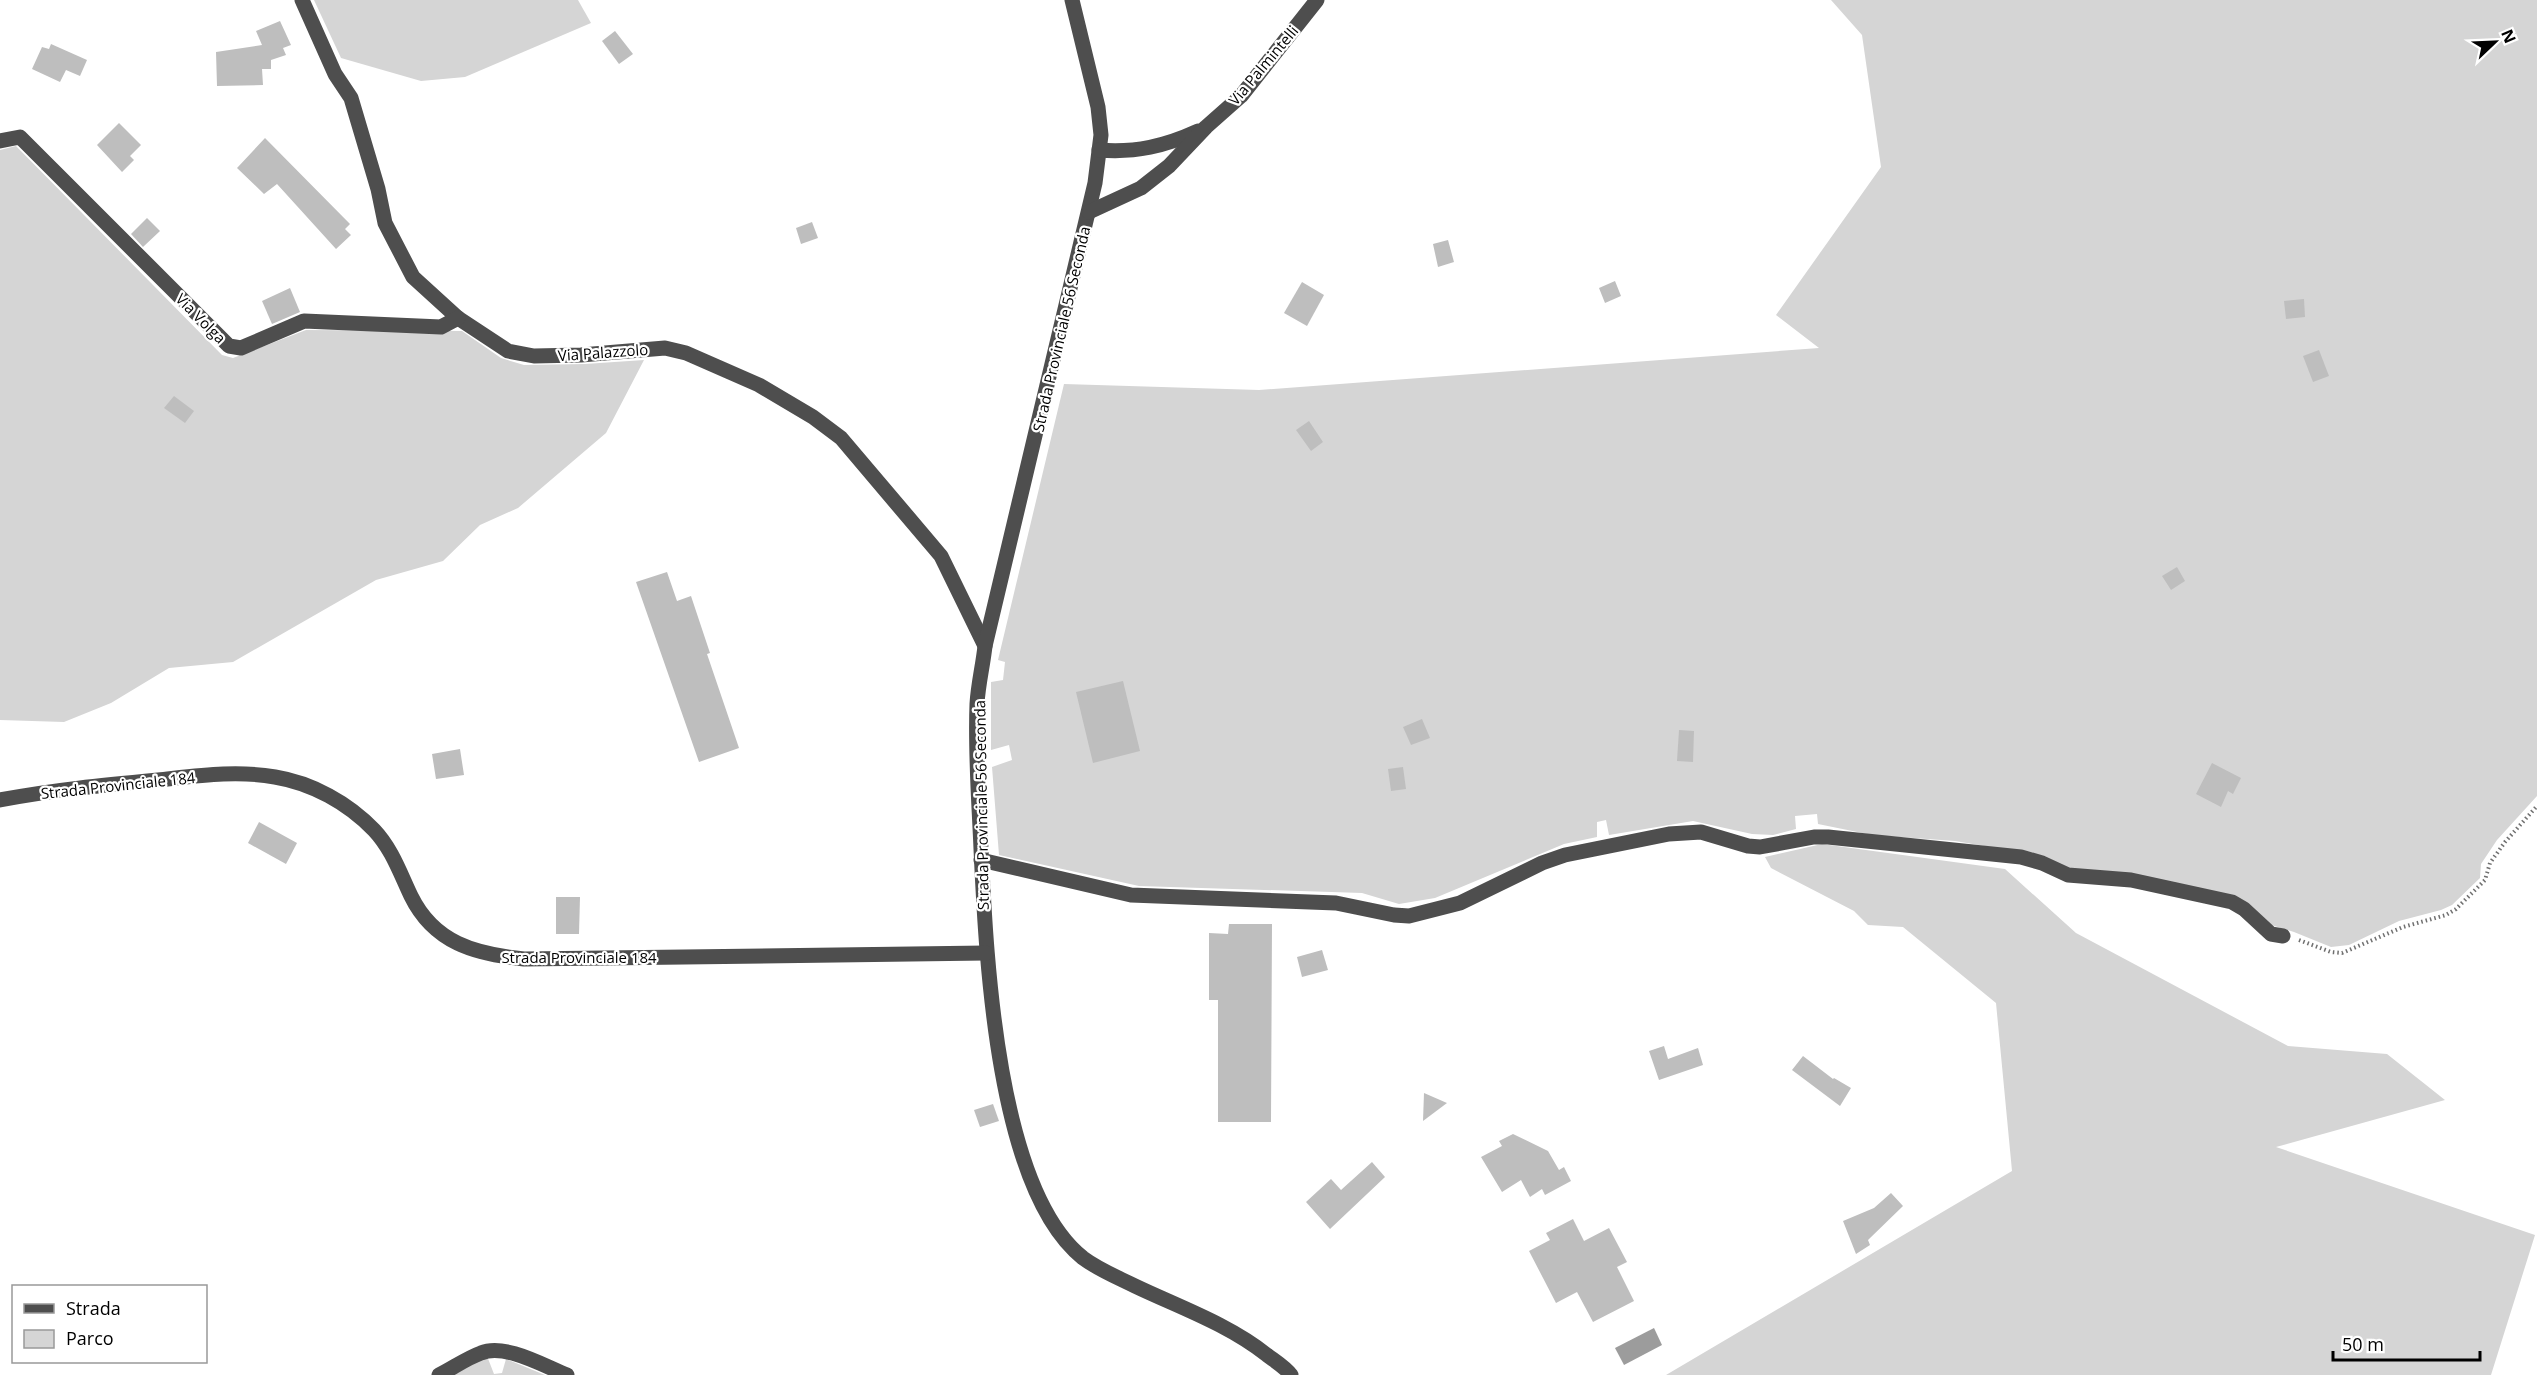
<svg xmlns="http://www.w3.org/2000/svg" width="2537" height="1375" viewBox="0 0 2537 1375" font-family="'Open Sans',sans-serif">
	<style>
		.green { fill: #d5d5d5 }
		.water { fill: #9c9c9c }
		.building { fill: #bebebe }
		.lines { fill: none; stroke-linecap: round; stroke-linejoin: round }
		.path { stroke: #707070; stroke-width: 4; stroke-dasharray: 1.5 3; stroke-linecap: butt }
		.minor { stroke: #4e4e4e; stroke-width: 15 }
		.labels { text-anchor: middle; dominant-baseline: central; stroke-width: 4.5; stroke-linejoin: round; paint-order: stroke }
		.street-label { font-size: 15px; fill: #000; stroke: #fff }
	</style>
	<rect width="100%" height="100%" fill="#fff"/>
	<g class="green">
		<path d="M314,0H578L591,23L465,77L421,81L341,58Z"/>
		<path d="M1831,0H2537V796L2497,840L2481,864L2480,878L2452,905L2441,910L2399,921L2349,945L2331,947L2294,932L2268,924L2249,907L2069,869L2044,856L1955,841L1872,835L1818,824L1817,814L1795,816L1796,829L1773,835L1752,834L1693,821L1609,835L1606,820L1597,822V837L1564,844L1435,898L1399,904L1362,893L1139,886L999,855L992,767L1012,760L1009,745L991,750V682L1003,680L1005,662L998,660L1064,384L1259,390L1819,348L1776,315L1881,167L1862,35Z"/>
		<path d="M16,146L222,355L233,358L306,330L462,331L501,358L524,365L585,364L644,360L606,433L518,508L480,525L443,561L376,580L233,662L169,668L111,703L64,722L0,720V150Z"/>
		<path d="M1822,844L2005,869L2076,933L2288,1046L2387,1054L2445,1100L2276,1147L2535,1235L2491,1375H1666L2012,1171L1996,1003L1903,927L1868,925L1854,911L1771,868L1765,857Z"/>
		<path d="M487,1356L494,1374L502,1373L506,1359L545,1375H452Z"/>
	</g>
	<path class="water" d="M1654,1328L1662,1345L1624,1365L1615,1348Z"/>
	<g class="building">
		<path d="M280,21L291,45L283,48L286,55L271,60V69H262L263,85L217,86L216,52L262,45L256,31Z"/>
		<path d="M615,31L633,54L619,64L602,41Z"/>
		<path d="M51,44L87,60L80,76L66,70L60,82L32,69L42,47L49,49Z"/>
		<path d="M119,123L141,145L130,156L134,160L122,172L97,145Z"/>
		<path d="M265,138L350,224L345,229L351,235L336,249L277,184L264,194L237,168Z"/>
		<path d="M147,218L160,231L143,247L131,234Z"/>
		<path d="M812,222L818,238L801,244L796,228Z"/>
		<path d="M1448,240L1454,262L1438,267L1433,244Z"/>
		<path d="M1615,281L1621,296L1605,303L1599,288Z"/>
		<path d="M1302,282L1324,295L1307,326L1284,313Z"/>
		<path d="M290,288L300,312L272,324L262,301Z"/>
		<path d="M2304,299L2305,317L2286,319L2284,301Z"/>
		<path d="M2319,350L2329,376L2313,382L2303,356Z"/>
		<path d="M174,396L194,411L185,423L164,408Z"/>
		<path d="M1309,421L1323,442L1311,451L1296,430Z"/>
		<path d="M2177,567L2185,581L2171,590L2162,576Z"/>
		<path d="M667,572L677,601L691,596L710,653L707,654L739,748L699,762L636,582Z"/>
		<path d="M1123,681L1140,751L1093,763L1076,692Z"/>
		<path d="M1422,719L1430,738L1411,745L1403,727Z"/>
		<path d="M1679,730L1694,731L1693,762L1677,761Z"/>
		<path d="M460,749L464,775L436,779L432,754Z"/>
		<path d="M2212,763L2241,778L2233,794L2228,791L2221,807L2196,794Z"/>
		<path d="M1403,767L1406,789L1391,791L1388,769Z"/>
		<path d="M259,822L297,843L286,864L248,843Z"/>
		<path d="M556,897H580L579,934H556Z"/>
		<path d="M1229,924H1272L1271,1122H1218V1000H1209V933L1228,934Z"/>
		<path d="M1322,950L1328,970L1302,977L1297,957Z"/>
		<path d="M1664,1046L1668,1059L1698,1048L1703,1065L1659,1080L1649,1051Z"/>
		<path d="M1803,1056L1833,1079L1834,1078L1851,1088L1840,1106L1792,1070Z"/>
		<path d="M1424,1093L1447,1103L1423,1121Z"/>
		<path d="M993,1104L999,1121L980,1127L974,1110Z"/>
		<path d="M1513,1134L1548,1151L1559,1170L1564,1167L1571,1181L1545,1195L1542,1189L1530,1197L1521,1180L1502,1192L1481,1157L1502,1146L1499,1141Z"/>
		<path d="M1372,1162L1385,1177L1330,1229L1306,1202L1331,1179L1341,1190Z"/>
		<path d="M1891,1193L1903,1206L1868,1240L1870,1245L1856,1254L1843,1221L1874,1208Z"/>
		<path d="M1573,1219L1584,1241L1609,1228L1627,1262L1617,1267L1634,1301L1593,1322L1577,1292L1556,1303L1529,1251L1550,1240L1546,1233Z"/>
	</g>
	<g class="lines">
		<path class="path" d="M2299,940L2331,952L2342,953L2403,927L2446,915L2456,909L2485,880L2490,863L2505,842L2537,806"/>
		<g class="minor">
			<path d="M302,0L335,74L351,98L378,189L385,223L413,277L458,318L508,351L534,356L581,355L665,348L686,353L759,385L813,417L841,438L941,556L985,646"/>
			<path d="M1072,0L1098,107L1101,135L1095,183L985,646C983,665 978,685 977,704C975,753 979,801 981,849C986,954 996,1189 1083,1258C1099,1270 1117,1277 1135,1286C1179,1307 1228,1324 1267,1355C1275,1361 1285,1367 1291,1375"/>
			<path d="M0,141L20,137L229,346L241,348L304,321L441,327L458,318"/>
			<path d="M1099,150C1136,153 1165,146 1198,131"/>
			<path d="M1089,212L1141,188L1169,166L1206,127L1241,96L1317,0"/>
			<path d="M0,800C52,790 105,785 158,780C196,776 236,770 275,777C312,783 348,803 374,830C392,849 400,873 411,896C434,943 475,954 524,959L986,953"/>
			<path d="M981,860L1131,895L1336,903L1394,915L1409,916L1460,903L1542,863L1565,855L1669,834L1701,832L1748,846L1760,847L1814,837H1828L2021,857L2042,863L2068,875L2131,880L2232,902L2244,909L2271,934L2283,936"/>
			<path d="M439,1375C453,1368 467,1358 481,1353C505,1343 544,1366 567,1375"/>
		</g>
	</g>
	<g class="labels">
		<g class="street-label">
			<text transform="translate(1263 65) rotate(-50)">Via Palmintelli</text>
			<text transform="translate(201 318) rotate(45)">Via Volga</text>
			<text transform="translate(1061 329) rotate(-77)">Strada Provinciale 56 Seconda</text>
			<text transform="translate(603 352) rotate(-4)">Via Palazzolo</text>
			<text transform="translate(118 785) rotate(-6)">Strada Provinciale 184</text>
			<text transform="translate(981 805) rotate(-91)">Strada Provinciale 56 Seconda</text>
			<text x="579" y="957">Strada Provinciale 184</text>
		</g>
	</g>
	<rect x="12" y="1285" width="195" height="78" fill="#ffffff" stroke="#999999" stroke-width="1.5"/>
	<rect x="24" y="1304" width="30" height="9" fill="#4e4e4e" stroke="#999999" stroke-width="1.5"/>
	<text x="66" y="1315" font-size="18" fill="#000000">Strada</text>
	<rect x="24" y="1330" width="30" height="18" fill="#d5d5d5" stroke="#999999" stroke-width="1.5"/>
	<text x="66" y="1345" font-size="18" fill="#000000">Parco</text>
	<g transform="translate(2495 42) rotate(67)" stroke="#ffffff" stroke-width="4.5" paint-order="stroke">
	<path d="M0-4.5L10 22L0 15L-10 22Z" fill="#000000"/>
	<text y="-9" font-size="16" font-weight="bold" text-anchor="middle" fill="#000000">N</text>
	</g>
	<path d="M2333 1351v9h147v-9" fill="none" stroke="#000000" stroke-width="3"/>
	<text x="2342" y="1351" font-size="18" fill="#000000" stroke="#ffffff" stroke-width="4.5" paint-order="stroke">50 m</text>
</svg>
